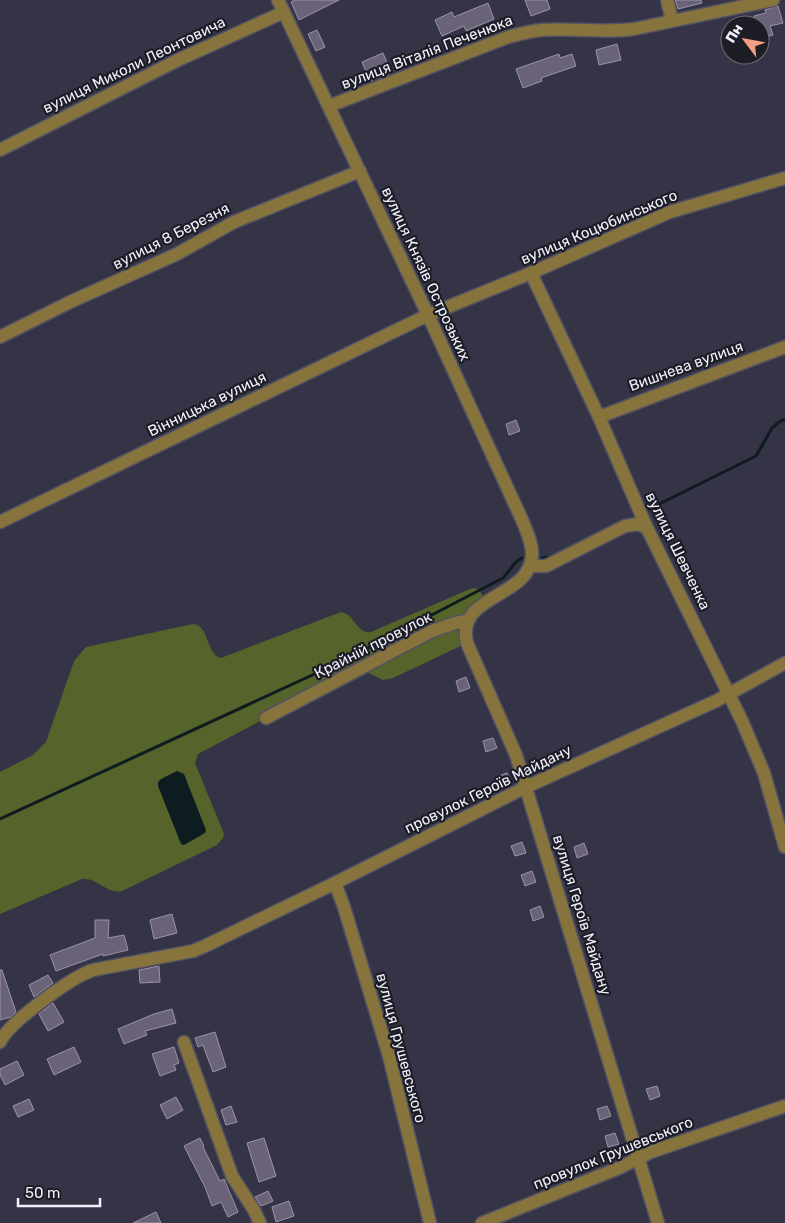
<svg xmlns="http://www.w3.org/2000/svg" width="785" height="1223" viewBox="0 0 785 1223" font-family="Rubik,sans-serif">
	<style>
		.green { fill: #56632b }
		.water { fill: #0c1c1f }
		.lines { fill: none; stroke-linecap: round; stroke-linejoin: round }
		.stream { stroke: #0c1c1f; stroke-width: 3 }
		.building { fill: #6a6276; stroke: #9b93a9 }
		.minor-casing { stroke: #535264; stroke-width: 15 }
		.minor { stroke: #86743c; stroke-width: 12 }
		.labels { text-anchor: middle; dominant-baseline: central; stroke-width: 4.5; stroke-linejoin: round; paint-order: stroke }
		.street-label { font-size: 15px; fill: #f1f1fe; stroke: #1d1d26 }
	</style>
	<rect width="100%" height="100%" fill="#353447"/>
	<path class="green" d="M472,588L478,589L487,602L472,613L467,643L393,678L383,680L365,671L266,718L198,754L195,763L224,834L223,838L217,845L122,891C107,895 97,877 82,879L0,914V772L33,755L46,742L74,661L86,647L193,624C210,626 205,653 221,658L341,612C355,614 356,634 371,632Z"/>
	<path class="water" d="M177,771L184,774L206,830L205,833L184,845L181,844L158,786V782L161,779Z"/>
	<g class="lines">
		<g class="stream">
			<path d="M649,509L756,456L772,428L779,422L785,419"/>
			<path d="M542,558L551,557"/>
			<path d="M0,819L345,660L503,578L516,562L522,558"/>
		</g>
	</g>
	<g class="building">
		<path d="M295,0H339L299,20L291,2Z"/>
		<path d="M525,0H547L550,9L531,16Z"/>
		<path d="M675,0H701L702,3L678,9Z"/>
		<path d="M488,3L494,19L466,31L464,26L442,36L435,20L452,12L454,17Z"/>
		<path d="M778,6L783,23L770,26L773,35L760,38V25H756L754,16L766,13L765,10Z"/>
		<path d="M317,30L325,47L316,51L308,34Z"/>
		<path d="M617,44L621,60L599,65L596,50Z"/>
		<path d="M383,53L391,73L370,81L362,62Z"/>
		<path d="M559,54L560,58L572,54L576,66L541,78L542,81L523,88L516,69Z"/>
		<path d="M516,420L520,431L509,435L506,424Z"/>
		<path d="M466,677L470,688L459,692L456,681Z"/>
		<path d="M493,738L497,748L486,752L483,741Z"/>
		<path d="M507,773L511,784L500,788L496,777Z"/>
		<path d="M522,842L526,853L515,856L511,846Z"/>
		<path d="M584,843L588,854L577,858L574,847Z"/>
		<path d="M532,871L536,882L525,886L521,875Z"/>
		<path d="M540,906L544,917L533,921L530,910Z"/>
		<path d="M172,914L177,933L154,939L150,920Z"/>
		<path d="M95,920H109L108,938L124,935L128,950L103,956V954L56,971L50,955L95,938Z"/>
		<path d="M159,966L160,982L140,983L139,970Z"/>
		<path d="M0,970H2L16,1012L11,1017L0,1020Z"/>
		<path d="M48,975L53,983L34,997L29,985Z"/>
		<path d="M53,1003L64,1022L48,1031L39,1014Z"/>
		<path d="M172,1009L176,1023L145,1031L147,1035L124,1044L118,1029L154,1014Z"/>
		<path d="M215,1032L226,1067L213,1072L203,1045L198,1047L195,1038Z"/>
		<path d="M74,1047L81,1062L54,1075L47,1059Z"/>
		<path d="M174,1047L179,1063L174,1065L176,1070L160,1076L152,1054Z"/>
		<path d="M17,1061L24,1075L5,1085L0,1075V1069Z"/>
		<path d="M657,1086L660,1096L650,1100L646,1089Z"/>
		<path d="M176,1097L183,1110L167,1119L160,1105Z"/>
		<path d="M29,1099L34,1110L18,1117L13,1106Z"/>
		<path d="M231,1106L237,1122L226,1125L221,1110Z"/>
		<path d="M607,1106L611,1116L600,1120L597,1109Z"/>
		<path d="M615,1133L619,1144L608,1147L605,1136Z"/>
		<path d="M200,1138L204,1146L203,1147L220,1181L224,1179L238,1212L228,1217L221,1202L212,1206L205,1187L184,1146Z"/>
		<path d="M264,1138L276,1176L259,1182L247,1143Z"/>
		<path d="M268,1191L273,1201L261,1206L255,1197Z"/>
		<path d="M289,1201L294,1216L276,1222L272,1207Z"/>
		<path d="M156,1212L161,1223H133Z"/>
	</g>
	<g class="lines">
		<g class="minor-casing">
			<g id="minor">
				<path d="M278,0L428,315L523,522C527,532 533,545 532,556C529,599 455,594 467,643L516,755L658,1223"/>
				<path d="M667,0L672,20"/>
				<path d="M329,106L508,37C519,34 530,31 542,30C573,28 604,33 634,29L773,0"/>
				<path d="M0,150L178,60L284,12"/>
				<path d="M531,273L599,417L647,528L742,721L764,773L785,847"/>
				<path d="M0,337L70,302L177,254L234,222L360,171"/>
				<path d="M599,417L785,347"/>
				<path d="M0,522L428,315L531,273L670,212L785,178"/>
				<path d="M530,566H546L625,526L638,524L647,528"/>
				<path d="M266,718L432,631L455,623L466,621"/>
				<path d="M335,883L344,907L389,1056L430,1223"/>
				<path d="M0,1042C9,1022 72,977 93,970L193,951L205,946L335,883L526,787L716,701L785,663"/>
				<path d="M184,1042L232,1176L254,1210L260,1223"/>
				<path d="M482,1223L619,1168L651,1152L785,1106"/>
			</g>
		</g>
		<use href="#minor" class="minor"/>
	</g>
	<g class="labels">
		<g class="street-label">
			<text transform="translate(427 52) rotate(-21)">вулиця Віталія Печенюка</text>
			<text transform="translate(134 65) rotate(-26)">вулиця Миколи Леонтовича</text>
			<text transform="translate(599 227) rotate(-23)">вулиця Коцюбинського</text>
			<text transform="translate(171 236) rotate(-27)">вулиця 8 Березня</text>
			<text transform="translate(426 274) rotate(65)">вулиця Князів Острозьких</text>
			<text transform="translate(686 366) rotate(-20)">Вишнева вулиця</text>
			<text transform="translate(207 404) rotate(-26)">Вінницька вулиця</text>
			<text transform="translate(678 551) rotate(64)">вулиця Шевченка</text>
			<text transform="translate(373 645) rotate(-27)">Крайній провулок</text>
			<text transform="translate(488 789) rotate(-26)">провулок Героїв Майдану</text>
			<text transform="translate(582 915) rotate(73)">вулиця Героїв Майдану</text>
			<text transform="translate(401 1048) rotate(75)">вулиця Грушевського</text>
			<text transform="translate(613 1153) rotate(-22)">провулок Грушевського</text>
		</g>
	</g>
	<g transform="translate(745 40) rotate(302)"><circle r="24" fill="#1d1d26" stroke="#72727c"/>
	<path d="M0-4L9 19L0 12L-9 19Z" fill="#f39f83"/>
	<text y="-8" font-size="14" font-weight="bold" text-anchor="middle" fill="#f1f1fe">Пн</text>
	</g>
	<path d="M18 1198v8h82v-8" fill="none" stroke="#f1f1fe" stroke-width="2.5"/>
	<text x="25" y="1198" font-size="15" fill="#f1f1fe" stroke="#1d1d26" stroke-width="4" paint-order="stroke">50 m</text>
</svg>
